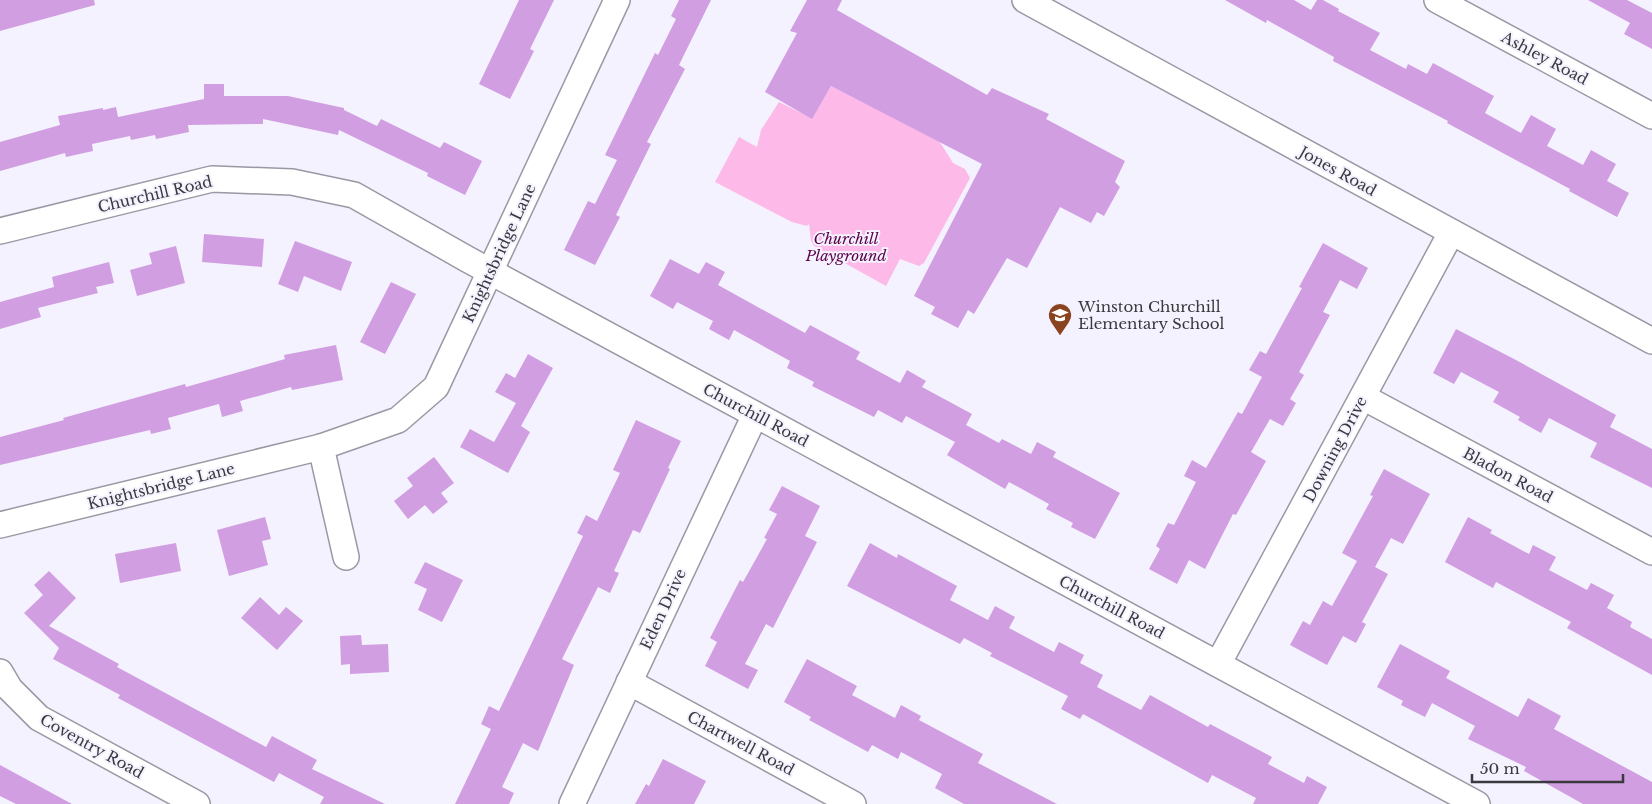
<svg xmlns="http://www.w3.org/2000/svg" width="1652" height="804" viewBox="0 0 1652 804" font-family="'Libre Baskerville',serif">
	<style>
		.green { fill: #fdb9e7 }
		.building { fill: #d19ee2 }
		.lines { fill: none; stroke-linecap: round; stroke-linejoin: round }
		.minor-casing { stroke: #9a98a3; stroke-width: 28 }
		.minor { stroke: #fff; stroke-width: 25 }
		.labels { text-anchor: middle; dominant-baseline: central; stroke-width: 4; stroke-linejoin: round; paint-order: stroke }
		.street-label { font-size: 15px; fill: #3a393d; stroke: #f4f2fe }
		.park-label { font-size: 15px; font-style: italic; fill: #5d024b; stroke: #f4f2fe }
		.poi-label { font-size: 15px; fill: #3a393d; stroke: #f4f2fe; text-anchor: start }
	</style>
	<rect width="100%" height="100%" fill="#f4f2fe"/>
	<path class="green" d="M831,86L938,139L953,163L965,169L970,178L924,263L919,266L900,259L886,286L814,246L811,241L809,224L807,226L792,222L715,182L739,137L757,147L761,130L779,102L812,118Z"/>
	<g class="building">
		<path d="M0,0H94L95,5L0,31Z"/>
		<path d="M519,0H554L530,49L534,51L510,99L479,84Z"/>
		<path d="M679,0H711L679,65L685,69L647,142L651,144L616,215L620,217L595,265L564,250L588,201L595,204L617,160L605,155L655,53L658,55L676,19L671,16Z"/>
		<path d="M807,0H842L837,10L987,95L992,88L1049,114L1046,119L1125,161L1115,182L1120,187L1104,216L1097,212L1091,223L1060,207L1027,268L1007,258L974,314L968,310L958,328L931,314L935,307L914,296L982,164L831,86L812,119L765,92L797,33L790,31Z"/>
		<path d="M1225,0H1294L1311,10L1317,0H1323L1339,9L1338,11L1380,33L1370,50L1406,69L1408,64L1427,74L1433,63L1494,96L1485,113L1521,133L1531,115L1556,129L1547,146L1583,165L1591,150L1616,164L1607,181L1629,193L1617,217L1569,191L1570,189L1447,123L1448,121L1333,61L1334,57L1267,20L1266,23Z"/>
		<path d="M1588,0H1627L1652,13V49L1624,34L1630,23Z"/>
		<path d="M204,84H224V96H288L344,108V110L377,126L381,119L440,148L444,142L482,161L465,195L427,176L428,173L339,130L338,135L263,119V124L188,125L189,132L156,139L155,135L131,140L130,136L92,144L93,151L66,157L65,153L0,171V142L60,125L58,116L103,108V110L116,107L118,117L204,99Z"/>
		<path d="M204,234L264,239L262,267L202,262Z"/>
		<path d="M295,241L352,262L341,291L304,276L298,292L278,284Z"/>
		<path d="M1323,243L1368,268L1357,289L1340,280L1323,312L1330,315L1299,372L1304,375L1290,399L1296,403L1283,426L1270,419L1251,452L1266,461L1236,515L1233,514L1205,569L1189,560L1177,584L1149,569L1160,549L1156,546L1168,523L1174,525L1196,482L1184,476L1192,460L1206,468L1238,412L1242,414L1262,377L1249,370L1260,351L1266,354L1302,288L1299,287Z"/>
		<path d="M176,246L185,283L137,296L130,270L152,264L149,253Z"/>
		<path d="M670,259L699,274L706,262L725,272L718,285L805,333L810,325L860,352L856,359L900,383L907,370L926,381L922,387L972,414L966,425L999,443L1002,439L1031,454L1037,442L1056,452L1053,457L1120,493L1095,539L1071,527L1073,523L1046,509L1049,504L1009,482L1005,489L947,455L955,442L906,416L902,423L878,410L874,417L812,386L814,382L787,368L790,361L734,330L729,340L709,329L713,321L677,302L673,309L650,296Z"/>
		<path d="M109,262L114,283L96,287L98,293L38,308L41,317L0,329V302L54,287L52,277Z"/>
		<path d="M391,282L416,294L385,354L360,342Z"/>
		<path d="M1456,329L1516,360L1616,415L1610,427L1652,449V488L1590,457L1597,443L1549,418L1541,433L1518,420L1520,417L1493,402L1499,392L1461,372L1454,384L1433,373Z"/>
		<path d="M336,345L343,380L292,390L291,387L240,401L243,411L222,417L219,404L168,418L171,429L151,434L150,430L0,465V437L64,420L63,418L185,384L186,387L285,359L284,355Z"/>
		<path d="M528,354L553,368L521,426L530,432L508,473L460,447L470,429L494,442L516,403L495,392L506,373L515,378Z"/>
		<path d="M636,420L681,441L668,468L670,469L640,533L633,530L614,571L619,573L610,593L598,587L562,659L574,665L538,751L523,743L502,787L514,793L509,804H455L491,729L481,724L489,706L499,711L583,536L577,533L586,515L597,521L620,473L613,470Z"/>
		<path d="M434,457L454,483L441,493L448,502L433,514L425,505L408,519L394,501L413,486L407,478Z"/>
		<path d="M1384,469L1430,494L1403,544L1391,538L1375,567L1388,574L1362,622L1366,624L1356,643L1343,636L1327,665L1290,645L1303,621L1310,625L1323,601L1332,606L1357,561L1342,553L1373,496L1370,495Z"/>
		<path d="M782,486L820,506L805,536L817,542L773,628L766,624L745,664L758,670L748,689L705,666L717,642L710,638L740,580L743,582L767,539L764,538L777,514L769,510Z"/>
		<path d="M265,517L271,539L262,541L268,565L229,576L217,530Z"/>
		<path d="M1468,517L1492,530L1490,533L1529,554L1533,545L1556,557L1549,570L1587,590L1591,583L1614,595L1607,608L1632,622L1630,627L1652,639V675L1567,628L1571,622L1496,582L1493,588L1445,562Z"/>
		<path d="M176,543L181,571L120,583L115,554Z"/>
		<path d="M870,543L897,558L898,554L957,586L950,600L988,620L995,606L1015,617L1009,628L1054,652L1059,642L1084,655L1080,663L1103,675L1097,687L1141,710L1150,695L1208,727L1210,724L1272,757L1268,764L1304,783L1307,776L1327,787L1318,804H1253L1256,798L1212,775L1208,783L1083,714L1080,719L1061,709L1068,696L990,656L992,653L964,638L960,644L847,586Z"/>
		<path d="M425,562L463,580L442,622L418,610L427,589L414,583Z"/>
		<path d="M49,571L76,598L49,626L119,664L117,667L266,747L272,736L317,760L312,769L385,804H320L324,797L279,773L274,782L118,698L120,695L53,659L59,648L24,613L43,595L34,585Z"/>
		<path d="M260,597L279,615L286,607L303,621L277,650L241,618Z"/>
		<path d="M361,635L362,645L388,644L389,672L350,674V664L341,665L340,636Z"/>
		<path d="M1400,644L1450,671L1446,678L1518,717L1528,698L1561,716L1554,729L1652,782V804H1583L1524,771L1526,767L1468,739L1475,726L1432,703L1425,717L1401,705L1403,701L1377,687Z"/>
		<path d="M807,659L857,686L852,695L895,718L901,705L921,716L919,720L983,754L978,763L1057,804H964L935,788L942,774L901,752L898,759L872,745L868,752L809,720L811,717L784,702Z"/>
		<path d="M663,759L706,781L694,804H635L646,784L649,786Z"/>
		<path d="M0,765L72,804H16L0,796Z"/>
	</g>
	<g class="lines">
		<g class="minor-casing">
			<g id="minor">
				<path d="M1025,0L1652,341"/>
				<path d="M1437,0L1652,116"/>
				<path d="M0,231L212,179L292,182L354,195L467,259L1477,804"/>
				<path d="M1363,397L1652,552"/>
				<path d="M321,447L346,557"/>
				<path d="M0,525L321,447L398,420L436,387L617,0"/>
				<path d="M1218,664L1451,233"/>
				<path d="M0,672L10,689L39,718L197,804"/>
				<path d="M629,682L853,804"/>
				<path d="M572,804L755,415"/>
			</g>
		</g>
		<use href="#minor" class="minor"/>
	</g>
	<defs>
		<g id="school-pin" transform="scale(1.25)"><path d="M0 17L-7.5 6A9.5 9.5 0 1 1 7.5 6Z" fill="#8a431f" stroke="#f4f2fe"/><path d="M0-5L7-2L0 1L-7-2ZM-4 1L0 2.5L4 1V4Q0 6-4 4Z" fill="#fff"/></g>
	</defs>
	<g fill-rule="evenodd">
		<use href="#school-pin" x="1060" y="315"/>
	</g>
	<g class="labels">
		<g class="street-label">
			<text transform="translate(1545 58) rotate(28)">Ashley Road</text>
			<text transform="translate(1338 171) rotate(29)">Jones Road</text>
			<text transform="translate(155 194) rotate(-13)">Churchill Road</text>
			<text transform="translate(499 253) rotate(-65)">Knightsbridge Lane</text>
			<text transform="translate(756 415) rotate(28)">Churchill Road</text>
			<text transform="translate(1335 449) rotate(-62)">Downing Drive</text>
			<text transform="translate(1508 475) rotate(28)">Bladon Road</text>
			<text transform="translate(161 486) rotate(-14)">Knightsbridge Lane</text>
			<text transform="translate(1112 607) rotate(28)">Churchill Road</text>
			<text transform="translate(663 609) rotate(-65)">Eden Drive</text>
			<text transform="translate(741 743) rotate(28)">Chartwell Road</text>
			<text transform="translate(92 746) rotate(29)">Coventry Road</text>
		</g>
		<g class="park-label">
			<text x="846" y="238">Churchill<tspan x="846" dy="17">Playground</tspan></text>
		</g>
		<g class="poi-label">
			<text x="1078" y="306">Winston Churchill<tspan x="1078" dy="17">Elementary School</tspan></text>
		</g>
	</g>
	<path d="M1472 774v8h151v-8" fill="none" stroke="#3a393d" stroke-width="2.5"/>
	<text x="1480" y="774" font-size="15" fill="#3a393d" stroke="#f4f2fe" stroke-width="4" paint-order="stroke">50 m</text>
</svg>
